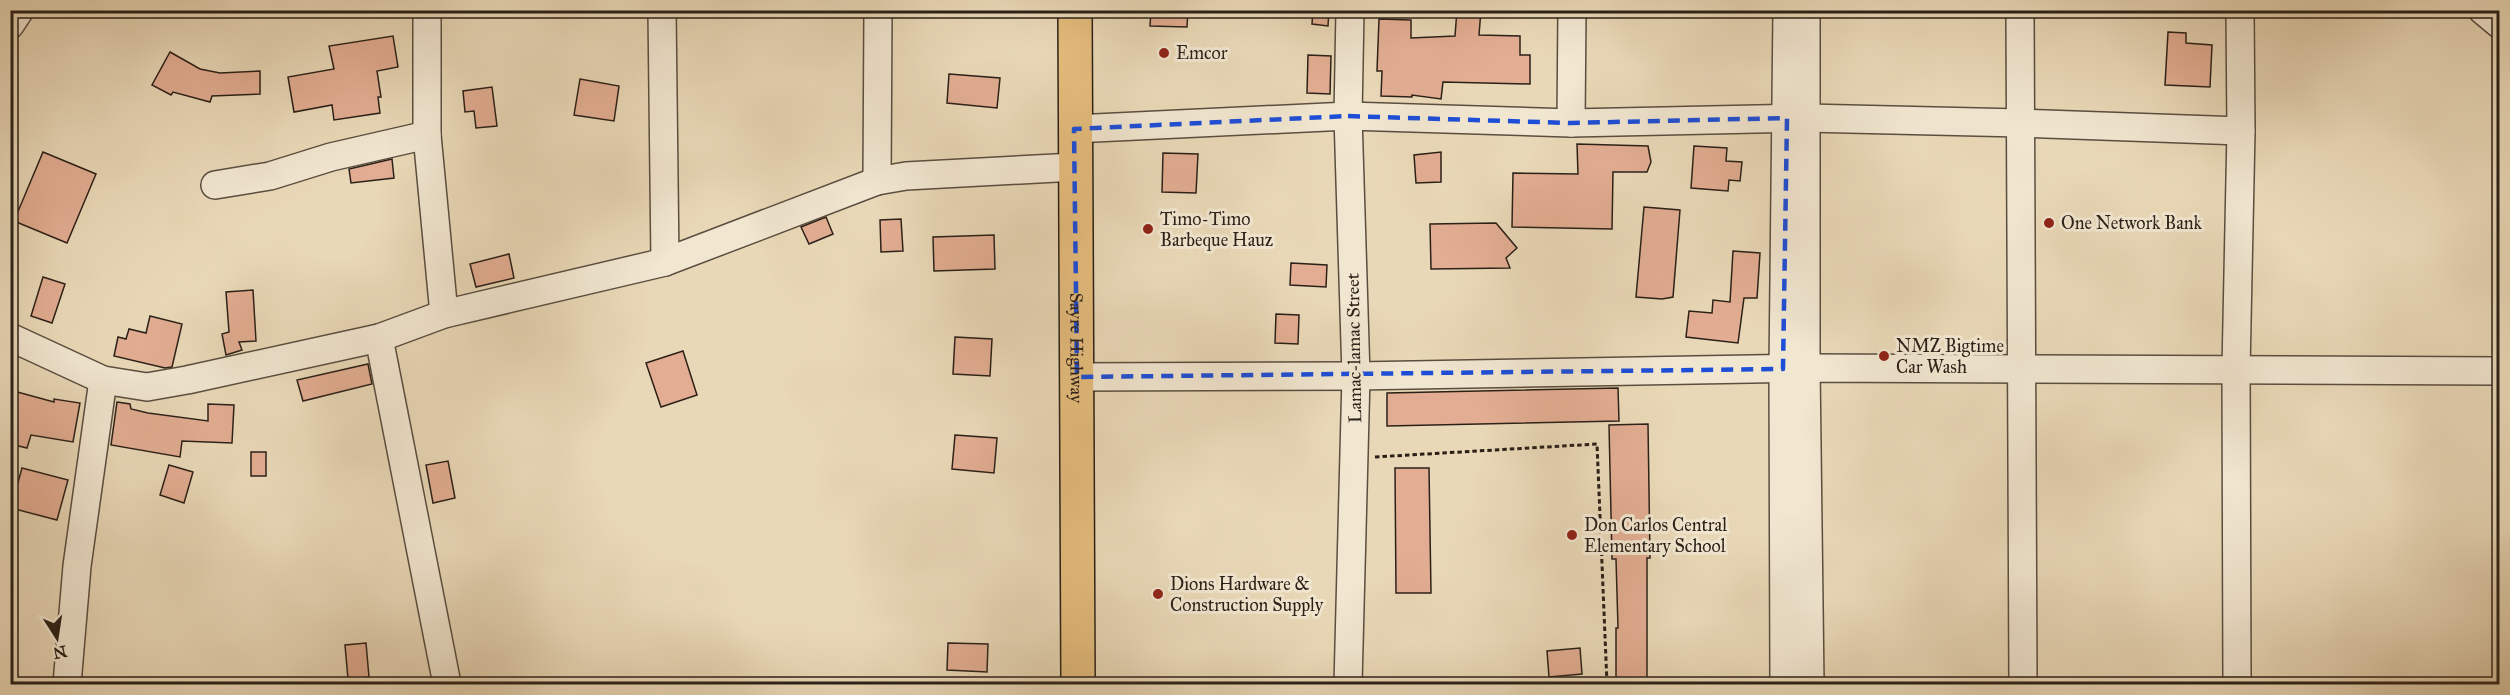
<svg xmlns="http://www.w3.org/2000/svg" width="2510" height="695" viewBox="0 0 2510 695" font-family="'IM FELL Great Primer',serif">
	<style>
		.building { fill: #e2ad92; stroke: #2b2018; stroke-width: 1.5 }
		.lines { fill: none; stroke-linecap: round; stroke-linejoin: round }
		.minor-casing { stroke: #5a4e40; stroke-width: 30 }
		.highway-casing { stroke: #2b2018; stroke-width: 36 }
		.path { stroke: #2b2018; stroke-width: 3; stroke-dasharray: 4.5 3; stroke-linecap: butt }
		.minor { stroke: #f1e6d0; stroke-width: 27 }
		.highway { stroke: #e4bc7c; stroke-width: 33 }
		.marked { fill: none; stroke: #1d4ed8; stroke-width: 4.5; stroke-dasharray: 12 8; stroke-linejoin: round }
		.poi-dot { fill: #8f2418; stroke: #f1e6d0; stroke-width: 2 }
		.labels { text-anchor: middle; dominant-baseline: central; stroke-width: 6; stroke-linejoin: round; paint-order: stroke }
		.poi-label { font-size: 18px; fill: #2b2018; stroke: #f1e6d0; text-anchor: start }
		.street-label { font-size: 18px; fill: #2b2018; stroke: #f1e6d0 }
	</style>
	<rect width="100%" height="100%" fill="#e9d8b7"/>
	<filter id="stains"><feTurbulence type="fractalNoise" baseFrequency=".00333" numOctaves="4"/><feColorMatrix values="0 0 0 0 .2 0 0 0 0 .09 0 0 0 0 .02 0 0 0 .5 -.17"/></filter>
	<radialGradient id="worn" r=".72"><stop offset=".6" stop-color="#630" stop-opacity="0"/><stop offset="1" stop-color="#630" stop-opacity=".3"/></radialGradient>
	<g class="building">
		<path d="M1151,10H1188L1187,27L1150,26Z"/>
		<path d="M1313,10H1329L1328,26L1312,24Z"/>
		<path d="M1457,10H1481L1479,35L1520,36V55H1530V84L1443,82L1441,99L1412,95V97L1381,96L1382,71H1377L1379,19L1411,20V38L1455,36Z"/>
		<path d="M2168,32L2186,33V43L2212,45L2210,87L2165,85Z"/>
		<path d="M393,36L398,67L377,71L381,97H378L380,113L334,120L332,105L294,112L288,77L334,69L329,46Z"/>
		<path d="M170,52L200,69L220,73L260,71V94L212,96L210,102L173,92L171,95L152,85Z"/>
		<path d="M1308,55L1331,56L1330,94L1307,93Z"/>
		<path d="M949,74L1000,78L997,108L947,103Z"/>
		<path d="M580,79L619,86L614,121L574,115Z"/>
		<path d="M492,87L497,126L476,128L474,111L465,112L463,91Z"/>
		<path d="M1577,144L1648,146L1651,162L1647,172H1613L1612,229L1512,227L1513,173L1578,174Z"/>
		<path d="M1694,146L1727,148L1726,161L1742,162L1740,181L1729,180L1728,191L1691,188Z"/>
		<path d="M43,152L96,174L67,243L14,221Z"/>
		<path d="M1441,152V182L1416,183L1414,155Z"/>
		<path d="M1163,153L1198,154L1196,193L1162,192Z"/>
		<path d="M392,159L394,178L351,183L349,169Z"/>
		<path d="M1644,207L1680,210L1673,297L1662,299L1636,297Z"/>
		<path d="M826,217L833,234L809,244L801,227Z"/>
		<path d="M901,219L903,251L881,252L880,220Z"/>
		<path d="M1496,223L1517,248L1506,258L1510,268L1431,269L1430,224Z"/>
		<path d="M994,235L995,269L934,271L933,237Z"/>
		<path d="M1733,251L1760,253L1757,298H1744L1738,343L1686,337L1689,311L1712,313L1713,300L1730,302Z"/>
		<path d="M509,254L514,278L476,287L470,264Z"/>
		<path d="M1291,263L1327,265L1326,287L1290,285Z"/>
		<path d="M43,277L65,284L52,323L31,316Z"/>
		<path d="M253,290L256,341L239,342L242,350L226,355L222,334L229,332L226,292Z"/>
		<path d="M1276,314L1299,315L1298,344L1275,343Z"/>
		<path d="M150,316L182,324L172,367L165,368L114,356L118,337L126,339L129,329L146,333Z"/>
		<path d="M955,337L992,339L990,376L953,374Z"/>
		<path d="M683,351L697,395L661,407L646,363Z"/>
		<path d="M368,364L372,384L303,401L297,380Z"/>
		<path d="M1618,388L1619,421L1387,426V393Z"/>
		<path d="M10,390L54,402V399L80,403L73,442L31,435L27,448L10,444Z"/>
		<path d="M117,402L130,404L131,409L148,413L208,421V404L234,405L232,443L182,441L180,457L111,445Z"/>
		<path d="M1648,424L1650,558H1647V684H1616V628H1618L1616,559H1612L1609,425Z"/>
		<path d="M955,435L997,438L994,473L952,469Z"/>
		<rect x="251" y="452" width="15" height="24"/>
		<path d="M448,461L455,498L433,503L426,465Z"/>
		<path d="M169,465L193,472L184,503L160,495Z"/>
		<path d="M22,468L68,480L57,520L11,508Z"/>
		<path d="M1395,468H1429L1431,593H1396Z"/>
		<path d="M366,643L369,677L348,679L345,645Z"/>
		<path d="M948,643L988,644L987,672L947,670Z"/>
		<path d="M1580,648L1582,674L1549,677L1547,651Z"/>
	</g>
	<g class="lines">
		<g class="minor-casing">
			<g id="minor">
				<path d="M427,10V135L444,314"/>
				<path d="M662,10L665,262"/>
				<path d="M1806,10V368L1810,684"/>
				<path d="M2020,10L2023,684"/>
				<path d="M2482,10L2500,25"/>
				<path d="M10,25L20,10"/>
				<path d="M1571,123L1572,10"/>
				<path d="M1074,129L1348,116L1571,123L1806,118L2020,123L2241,131"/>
				<path d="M877,181L878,10"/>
				<path d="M215,185L270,176L331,157L427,135"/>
				<path d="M10,337L103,380L147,387L187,380L379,338L444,314L665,262L877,181L906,176L1075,167"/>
				<path d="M379,338L447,684"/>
				<path d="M1077,377L1356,376L1806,368L2500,371"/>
				<path d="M67,684L77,566L103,380"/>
				<path d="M1348,684L1356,376L1348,116L1350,10"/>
				<path d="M1784,684L1783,369L1787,10"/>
				<path d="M2237,684L2236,369L2241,131L2240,10"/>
			</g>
		</g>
		<g class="highway-casing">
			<g id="highway">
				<path id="s1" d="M1075,10L1078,684"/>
			</g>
		</g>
		<path class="path" d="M1375,457L1597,444L1607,684"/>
		<use href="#minor" class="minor"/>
		<use href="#highway" class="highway"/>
	</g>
	<path class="marked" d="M1348,116L1571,123L1787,118L1783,369L1077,377L1074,129Z"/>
	<g class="poi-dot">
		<circle cx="1164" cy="53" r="6"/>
		<circle cx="2049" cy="223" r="6"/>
		<circle cx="1148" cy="229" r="6"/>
		<circle cx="1884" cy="356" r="6"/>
		<circle cx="1572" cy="535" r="6"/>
		<circle cx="1158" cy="594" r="6"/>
	</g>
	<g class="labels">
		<g class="poi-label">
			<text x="1176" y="53">Emcor</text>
			<text x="1160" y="219">Timo-Timo<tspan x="1160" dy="21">Barbeque Hauz</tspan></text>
			<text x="2061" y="223">One Network Bank</text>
			<text x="1896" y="346">NMZ Bigtime<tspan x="1896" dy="21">Car Wash</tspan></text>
			<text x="1584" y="525">Don Carlos Central<tspan x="1584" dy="21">Elementary School</tspan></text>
			<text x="1170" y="584">Dions Hardware &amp;<tspan x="1170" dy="21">Construction Supply</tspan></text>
		</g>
		<g class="street-label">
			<text stroke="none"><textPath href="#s1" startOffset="338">Sayre Highway</textPath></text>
			<text transform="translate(1354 348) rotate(-91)">Lamac-lamac Street</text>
		</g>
	</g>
	<rect width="2510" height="695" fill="none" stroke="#e9d8b7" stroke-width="36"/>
	<rect x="12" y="12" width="2486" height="671" fill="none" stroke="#2b2018" stroke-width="3"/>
	<rect x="18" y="18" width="2474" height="659" fill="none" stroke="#2b2018" stroke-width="1.5"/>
	<g transform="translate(57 638) rotate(168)" stroke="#f1e6d0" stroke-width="4.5" paint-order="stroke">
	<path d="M0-4.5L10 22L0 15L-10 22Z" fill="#2b2018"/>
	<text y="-9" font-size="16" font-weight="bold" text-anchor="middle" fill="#2b2018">N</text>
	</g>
	<rect width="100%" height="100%" filter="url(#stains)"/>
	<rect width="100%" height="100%" fill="url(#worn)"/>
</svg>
